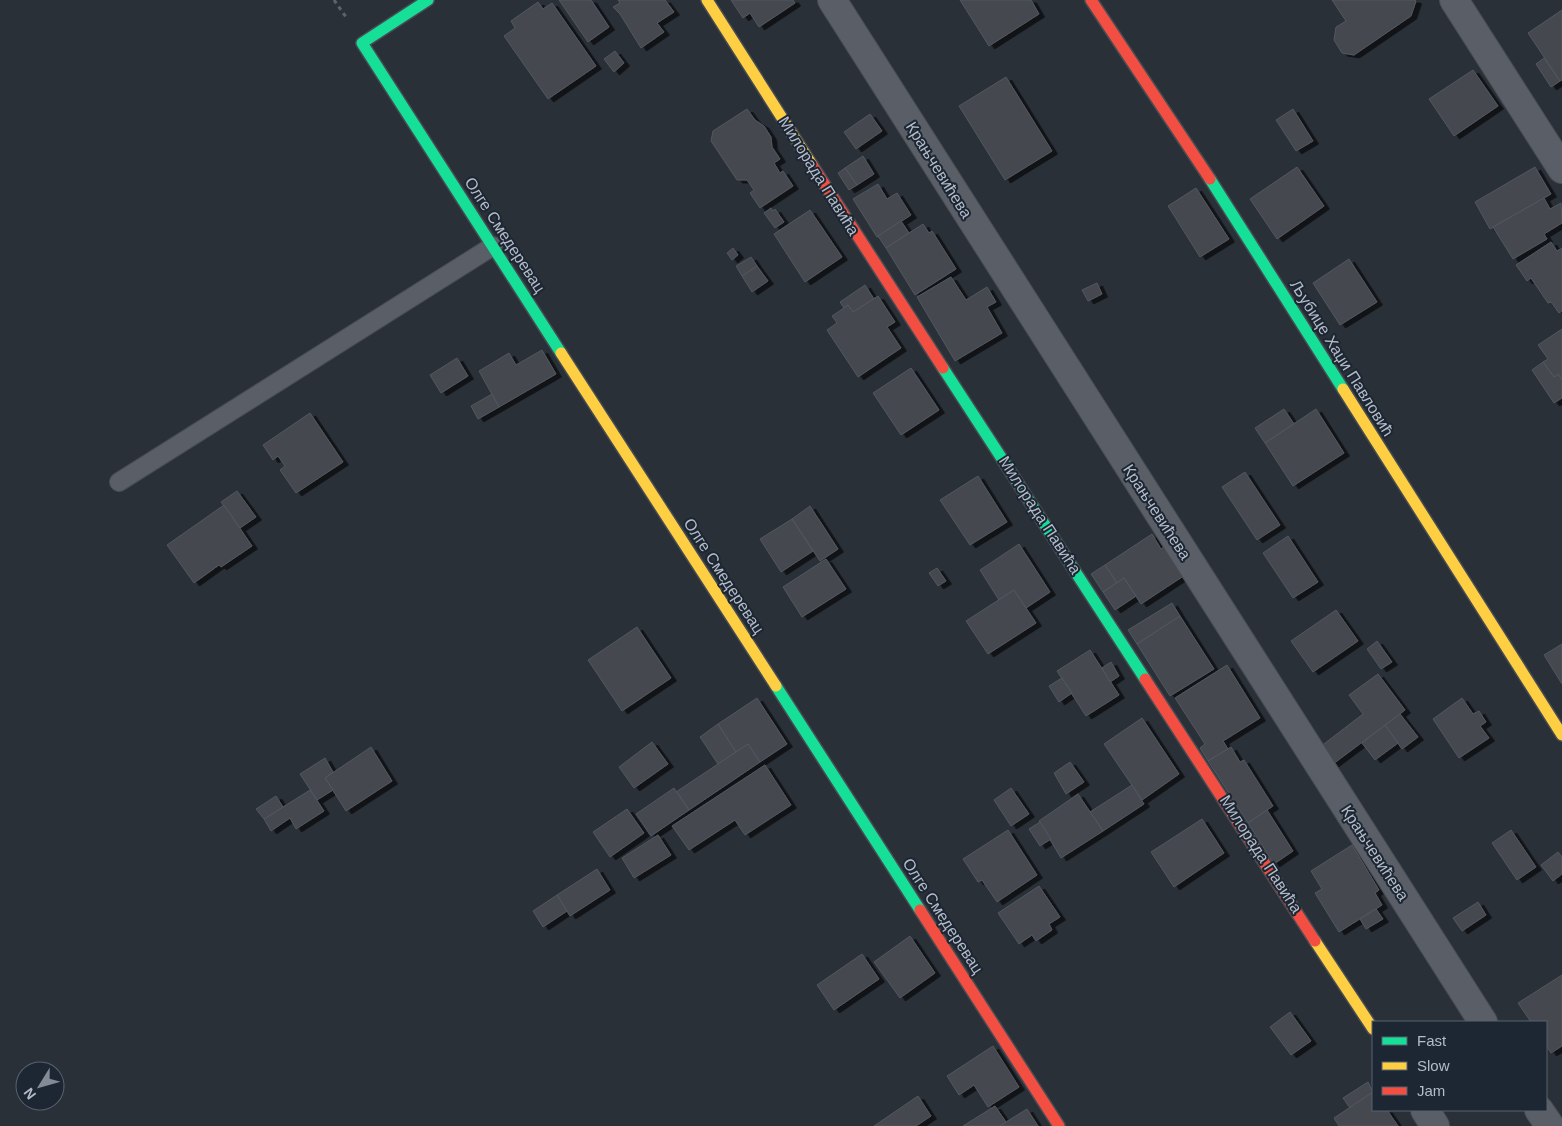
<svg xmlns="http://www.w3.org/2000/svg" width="1562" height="1126" viewBox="0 0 1562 1126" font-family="Arial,sans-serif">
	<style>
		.building { fill: #444950; stroke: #52575f; filter: url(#shadow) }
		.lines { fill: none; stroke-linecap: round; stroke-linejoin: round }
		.lane-casing { stroke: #484c53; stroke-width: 20 }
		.street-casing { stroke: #484c53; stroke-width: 30 }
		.fast-casing { stroke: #484c53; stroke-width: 14 }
		.slow-casing { stroke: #484c53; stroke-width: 14 }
		.jam-casing { stroke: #484c53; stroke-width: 14 }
		.path { stroke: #5d636a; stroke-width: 3; stroke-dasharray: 4 4; stroke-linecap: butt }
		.lane { stroke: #5a5e66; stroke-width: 18 }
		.street { stroke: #5a5e66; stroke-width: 28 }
		.fast { stroke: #16e098; stroke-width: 11 }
		.slow { stroke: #ffcf43; stroke-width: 11 }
		.jam { stroke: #f24e42; stroke-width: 11 }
		.labels { text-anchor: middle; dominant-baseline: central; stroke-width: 4; stroke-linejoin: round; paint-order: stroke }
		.street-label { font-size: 16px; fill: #b4bcc9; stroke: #1d2633 }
	</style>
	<defs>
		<filter id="shadow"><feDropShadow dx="5.5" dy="3" stdDeviation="0" flood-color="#0009"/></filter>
	</defs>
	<rect width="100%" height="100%" fill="#2a3038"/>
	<g class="building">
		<path d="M559,0H591L609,27L588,42Z"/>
		<path d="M618,0H665L674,12L657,23L664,32L641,48L620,14L613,7L620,3Z"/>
		<path d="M731,0H793L795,3L759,27L750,13L743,18Z"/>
		<path d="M960,0H1031L1039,14L989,46Z"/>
		<path d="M1332,0H1415L1416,1L1411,16L1354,55L1342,53L1334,40L1336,27L1346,21Z"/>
		<path d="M538,2L543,9L552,3L596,66L548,99L504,36L515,28L511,21Z"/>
		<path d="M1562,10V80L1560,81L1528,33Z"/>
		<path d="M615,51L624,63L614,72L604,59Z"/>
		<path d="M1544,58L1560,81L1551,87L1536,64Z"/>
		<path d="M1473,70L1498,106L1454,136L1429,99Z"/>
		<path d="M1006,77L1052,151L1005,180L959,106Z"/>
		<path d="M747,109L755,120L764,126L771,137L772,147L780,159L774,163L780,173L783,171L793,186L760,208L750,193L754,190L747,180H737L711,141L713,131Z"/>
		<path d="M1293,109L1313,141L1296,151L1276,120Z"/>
		<path d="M870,114L882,131L856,149L844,132Z"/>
		<path d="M863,156L874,174L857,185L845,168Z"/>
		<path d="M1297,167L1324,206L1277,239L1250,199Z"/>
		<path d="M1535,167L1551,194L1490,229L1475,202Z"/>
		<path d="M845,168L857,185L849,190L838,173Z"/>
		<path d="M878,184L887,199L897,193L911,215L877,237L853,199Z"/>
		<path d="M1196,188L1229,239L1200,257L1168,206Z"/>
		<path d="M1544,198L1550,209L1561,203L1562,223L1544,234L1547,239L1513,259L1493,227Z"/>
		<path d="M771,208L773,211L775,209L784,222L775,228L764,213Z"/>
		<path d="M810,210L842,257L805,282L774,234Z"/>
		<path d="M901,221L909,233L886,248L878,236Z"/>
		<path d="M923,224L929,233L932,231L956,269L915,295L886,248Z"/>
		<path d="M1551,242L1557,251L1562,248V311L1559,313L1551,302L1548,303L1531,278L1527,281L1516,265Z"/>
		<path d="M733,248L738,255L732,260L727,253Z"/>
		<path d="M751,257L757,266L742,276L736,266Z"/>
		<path d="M1349,259L1377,302L1340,325L1313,283Z"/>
		<path d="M757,266L768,281L752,292L742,276Z"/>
		<path d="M951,277L966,300L987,287L996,302L987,307L1002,333L955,361L917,297Z"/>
		<path d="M1097,283L1102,294L1088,301L1082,290Z"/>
		<path d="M865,285L874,299L853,312L848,305L844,308L840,302Z"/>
		<path d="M878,296L895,322L887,327L901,348L858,377L827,330L837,323L832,316L844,308L848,305L853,312Z"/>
		<path d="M1562,329V380L1558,374L1554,377L1543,362L1548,359L1538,345Z"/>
		<path d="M542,350L556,374L499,407L479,371L509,353L516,365Z"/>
		<path d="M457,358L468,376L441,393L430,375Z"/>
		<path d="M1543,362L1554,377L1558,374L1562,380V398L1554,403L1532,370Z"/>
		<path d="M911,368L939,410L901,435L873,393Z"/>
		<path d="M492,394L499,407L478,419L471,406Z"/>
		<path d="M1284,409L1294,424L1265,443L1255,428Z"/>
		<path d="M1316,409L1344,453L1293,486L1265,443Z"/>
		<path d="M310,413L343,462L296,493L280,470L285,466L278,456L273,460L263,445Z"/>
		<path d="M1245,472L1280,525L1257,540L1222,487Z"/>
		<path d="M978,476L1007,522L970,545L940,500Z"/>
		<path d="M237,491L256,517L240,528L221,502Z"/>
		<path d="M224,505L252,546L221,567L219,565L194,583L167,545Z"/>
		<path d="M810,506L838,549L820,561L792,519Z"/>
		<path d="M792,519L813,551L781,572L760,539Z"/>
		<path d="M1152,534L1161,549L1169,544L1188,573L1141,604L1124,578L1117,583L1105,565Z"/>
		<path d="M1288,536L1318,582L1293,598L1263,553Z"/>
		<path d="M1019,544L1050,592L1026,608L1014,590L999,600L980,570Z"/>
		<path d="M826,559L846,589L802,617L783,587Z"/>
		<path d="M1105,565L1117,583L1103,592L1091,574Z"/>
		<path d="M937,568L946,581L938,586L929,573Z"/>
		<path d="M1124,578L1136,596L1115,610L1103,592Z"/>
		<path d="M1014,590L1036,623L988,654L966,621Z"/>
		<path d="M1172,603L1180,616L1137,644L1128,630Z"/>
		<path d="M1336,610L1358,641L1313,672L1291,641Z"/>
		<path d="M1180,616L1214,669L1170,696L1137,644Z"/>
		<path d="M637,627L671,678L622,711L588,660Z"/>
		<path d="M1377,641L1392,662L1381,669L1367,649Z"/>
		<path d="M1562,644V684L1544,655Z"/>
		<path d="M1090,650L1119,695L1086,716L1057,671Z"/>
		<path d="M1111,662L1119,676L1110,682L1102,668Z"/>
		<path d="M1227,665L1260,718L1223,741L1228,749L1208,761L1200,748L1205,744L1175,698Z"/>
		<path d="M1378,674L1405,710L1333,764L1320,747L1363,714L1349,695Z"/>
		<path d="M1062,678L1072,693L1059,702L1049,686Z"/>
		<path d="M757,698L787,744L760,762L748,744L736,752L718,724Z"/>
		<path d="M1462,698L1473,714L1479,711L1486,722L1480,726L1489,738L1459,758L1433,719Z"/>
		<path d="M1400,714L1418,737L1402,749L1385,725Z"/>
		<path d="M1142,718L1179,774L1142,800L1104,744Z"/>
		<path d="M718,724L736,752L718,764L700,737Z"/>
		<path d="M1385,725L1398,743L1375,760L1362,743Z"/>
		<path d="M652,742L668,764L634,788L619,767Z"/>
		<path d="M748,744L760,762L689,810L676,792Z"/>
		<path d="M371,747L392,781L346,811L325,778Z"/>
		<path d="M1231,747L1240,762L1244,760L1273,806L1248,823L1208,761Z"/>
		<path d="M325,758L333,772L325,778L333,790L317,800L300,774Z"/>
		<path d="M1070,762L1084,782L1066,794L1054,773Z"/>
		<path d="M765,765L791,805L745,835L735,820L689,850L672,826Z"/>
		<path d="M1132,785L1144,804L1103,831L1090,812Z"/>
		<path d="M674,788L689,810L651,836L636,814Z"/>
		<path d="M1011,788L1029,814L1011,826L994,800Z"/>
		<path d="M310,790L324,811L296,829L290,818L271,831L264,819Z"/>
		<path d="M1078,794L1103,831L1061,858L1039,821Z"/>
		<path d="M276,796L283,807L264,819L256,809Z"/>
		<path d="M627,809L644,833L610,857L593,832Z"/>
		<path d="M1267,810L1293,851L1274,864L1248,823Z"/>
		<path d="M1202,819L1224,853L1174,887L1151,852Z"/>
		<path d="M1040,822L1051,839L1040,846L1029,829Z"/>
		<path d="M1008,830L1037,875L997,902L982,880L978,882L963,859Z"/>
		<path d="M1511,830L1536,867L1517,880L1492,843Z"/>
		<path d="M658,835L671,855L634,878L622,858Z"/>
		<path d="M1352,845L1379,890L1375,893L1382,905L1339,932L1315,893L1322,889L1311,871Z"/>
		<path d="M1558,852L1562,857V874L1553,881L1541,865Z"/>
		<path d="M597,869L610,890L570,916L557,895Z"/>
		<path d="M1039,886L1060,917L1049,924L1052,930L1036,941L1032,935L1019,944L998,913Z"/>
		<path d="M557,895L567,911L543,927L533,911Z"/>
		<path d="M1478,902L1486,915L1462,931L1453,918Z"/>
		<path d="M1376,909L1383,919L1366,929L1360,919Z"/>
		<path d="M910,936L935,973L900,998L874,962Z"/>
		<path d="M862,954L879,979L834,1010L817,985Z"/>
		<path d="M1562,975V1046L1551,1053L1546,1045V1022H1531L1518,1003Z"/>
		<path d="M1290,1012L1311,1041L1291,1055L1270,1027Z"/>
		<path d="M993,1046L1019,1087L988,1107L974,1085L959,1095L947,1076Z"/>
		<path d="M1368,1082L1373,1092L1350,1108L1343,1098Z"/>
		<path d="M1373,1092V1110H1387L1398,1126H1339L1334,1118Z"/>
		<path d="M918,1096L931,1116L916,1126H874Z"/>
		<path d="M995,1106L1006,1122L1000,1126H963Z"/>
		<path d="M1027,1109L1038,1126H1000L1006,1122Z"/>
	</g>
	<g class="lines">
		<g class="lane-casing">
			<path id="lane" d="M119,482L493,246"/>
		</g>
		<g class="street-casing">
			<g id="street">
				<path d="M832,0L1483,1022"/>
				<path d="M1454,0L1562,169"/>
				<path d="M1425,1110L1435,1126"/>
				<path d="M1539,1110L1550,1126"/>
			</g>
		</g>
		<g class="fast-casing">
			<g id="fast">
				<path d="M428,0L362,43L561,353"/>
				<path d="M1210,179L1343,389"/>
				<path d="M943,368L1145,679"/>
				<path d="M776,686L920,910"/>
			</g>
		</g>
		<g class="slow-casing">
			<g id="slow">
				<path d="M707,0L812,165"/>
				<path d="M561,353L776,686"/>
				<path d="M1343,389L1562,735"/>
				<path d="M1315,941L1373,1029"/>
			</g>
		</g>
		<g class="jam-casing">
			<g id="jam">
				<path d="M1091,0L1210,179"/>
				<path d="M812,165L943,368"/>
				<path d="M1145,679L1315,941"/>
				<path d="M920,910L1059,1126"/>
			</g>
		</g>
		<path class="path" d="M334,0L346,17"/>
		<use href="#lane" class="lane"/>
		<use href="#street" class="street"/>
		<use href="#fast" class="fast"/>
		<use href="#slow" class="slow"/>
		<use href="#jam" class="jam"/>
	</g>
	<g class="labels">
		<g class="street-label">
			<text transform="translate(939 170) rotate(58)">Крањчевићева</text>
			<text transform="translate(819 176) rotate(58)">Милорада Павића</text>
			<text transform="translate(505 235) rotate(57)">Олге Смедеревац</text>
			<text transform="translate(1342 358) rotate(58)">Љубице Хаџи Павловић</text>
			<text transform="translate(1157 512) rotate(57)">Крањчевићева</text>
			<text transform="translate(1040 515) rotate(57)">Милорада Павића</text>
			<text transform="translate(724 576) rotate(57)">Олге Смедеревац</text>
			<text transform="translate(1375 853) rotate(57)">Крањчевићева</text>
			<text transform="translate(1261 854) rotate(57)">Милорада Павића</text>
			<text transform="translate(943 916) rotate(57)">Олге Смедеревац</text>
		</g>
	</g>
	<rect x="1372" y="1021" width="175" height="90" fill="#1d2633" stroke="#59626f"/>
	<rect x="1382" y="1037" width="25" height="8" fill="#16e098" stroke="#59626f"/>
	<text x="1417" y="1046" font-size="15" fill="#b4bcc9">Fast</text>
	<rect x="1382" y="1062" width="25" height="8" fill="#ffcf43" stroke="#59626f"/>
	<text x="1417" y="1071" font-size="15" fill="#b4bcc9">Slow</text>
	<rect x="1382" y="1087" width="25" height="8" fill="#f24e42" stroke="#59626f"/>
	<text x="1417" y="1096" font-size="15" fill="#b4bcc9">Jam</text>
	<g transform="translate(40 1086) rotate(233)"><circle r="24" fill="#1d2633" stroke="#59626f"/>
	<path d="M0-4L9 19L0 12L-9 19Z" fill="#848b96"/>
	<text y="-8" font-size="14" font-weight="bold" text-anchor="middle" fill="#b4bcc9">N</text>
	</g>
</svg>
